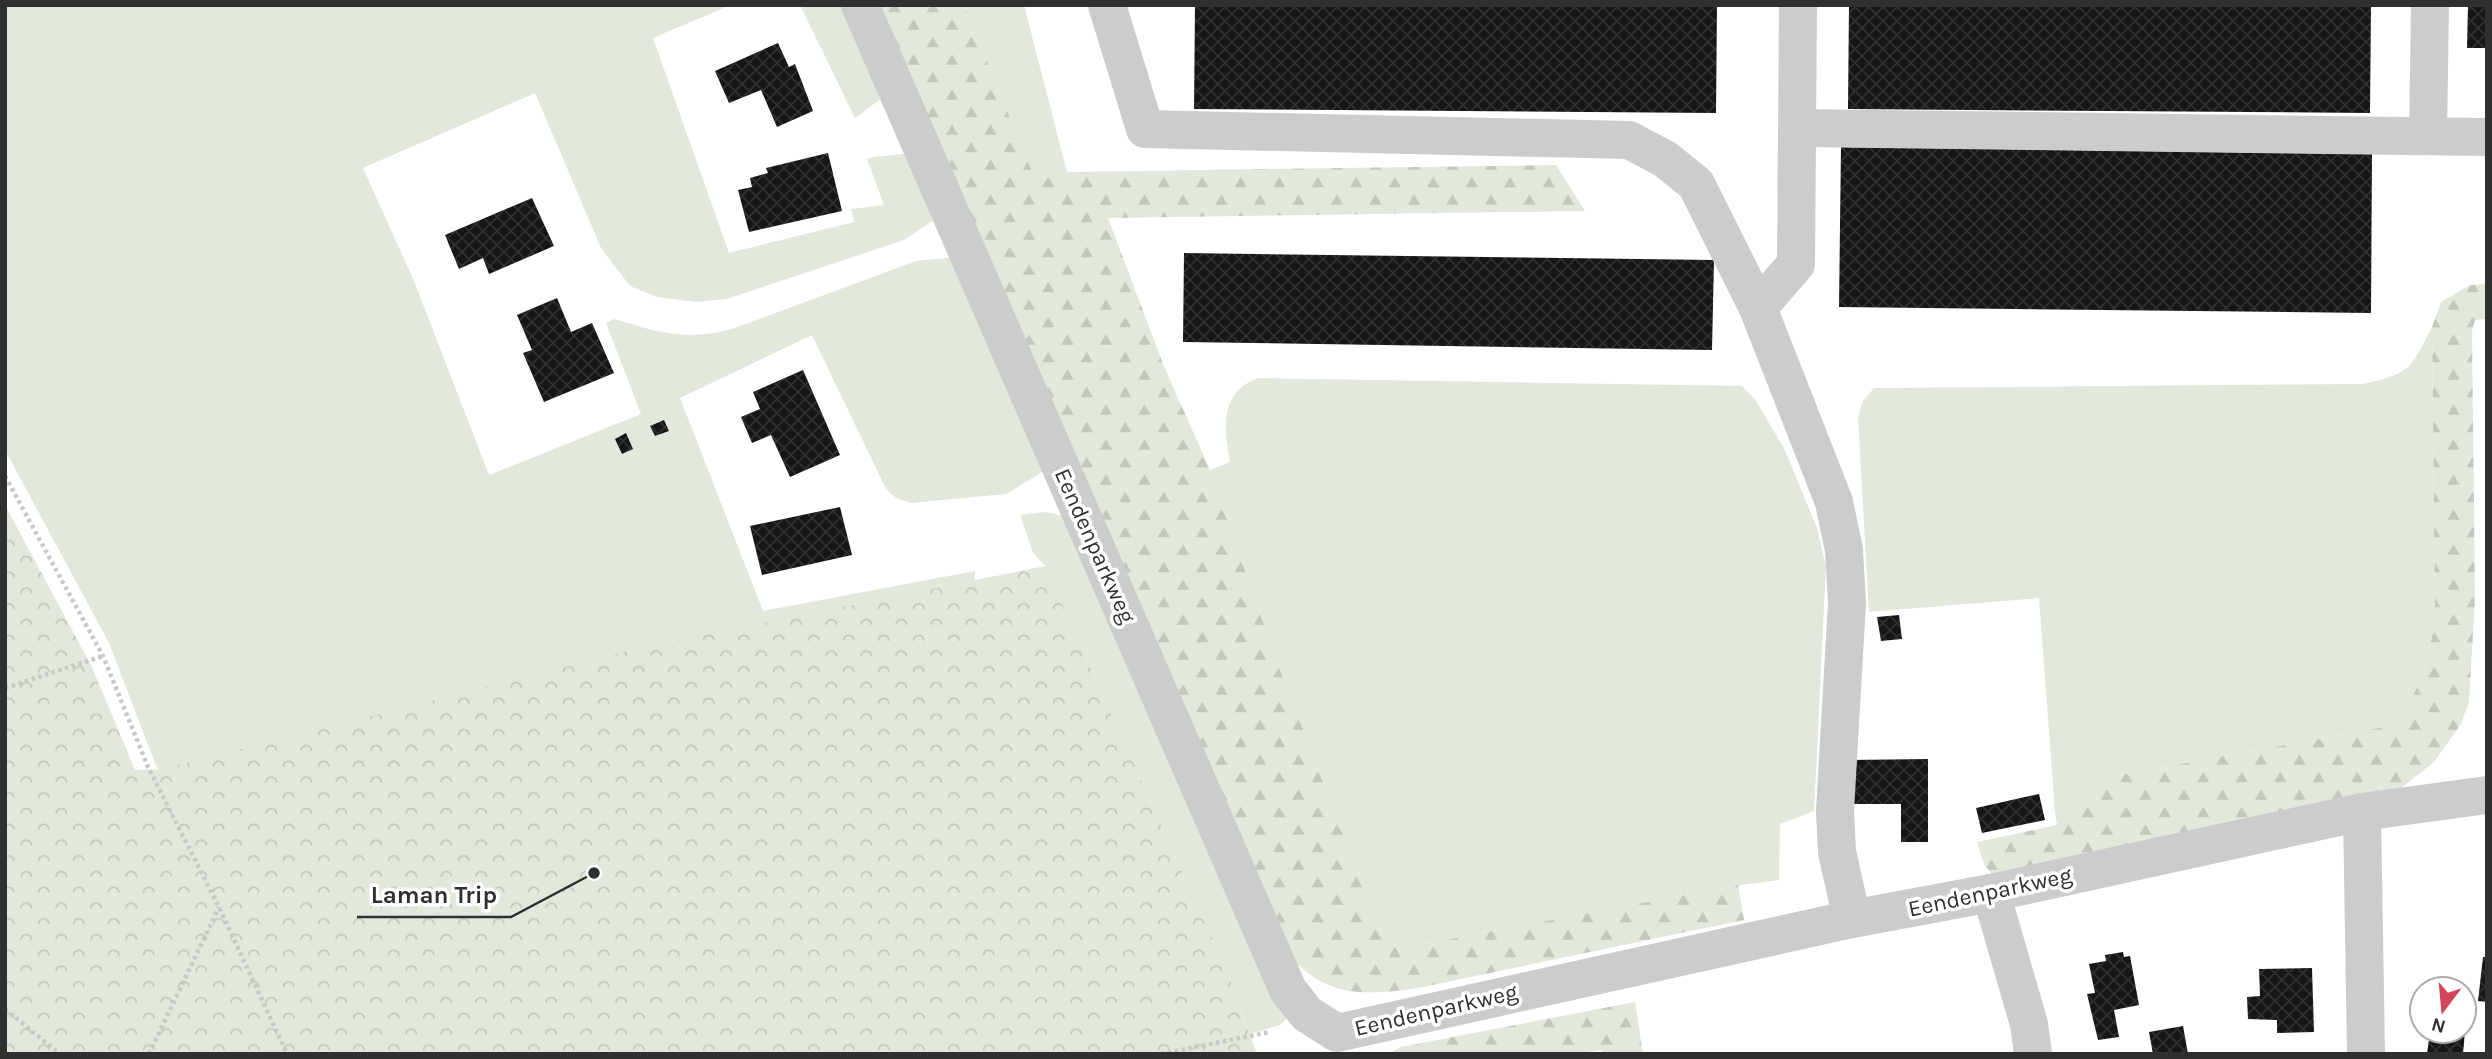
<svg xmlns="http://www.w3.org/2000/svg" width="2492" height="1059" viewBox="0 0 2492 1059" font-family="Karla,sans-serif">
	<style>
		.grass { fill: #e3e8dc }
		.forest { fill: url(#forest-firs) }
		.park { fill: url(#park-crowns) }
		.building { fill: url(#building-cross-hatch) }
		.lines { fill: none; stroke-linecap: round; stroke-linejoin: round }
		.path { stroke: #c9c9c9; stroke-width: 4.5; stroke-dasharray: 3.5 3.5; stroke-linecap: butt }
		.minor { stroke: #ccc; stroke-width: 38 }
		.labels { text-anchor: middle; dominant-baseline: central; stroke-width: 7; stroke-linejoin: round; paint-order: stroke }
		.street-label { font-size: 23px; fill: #2f2f2f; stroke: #fff }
		.leader { fill: none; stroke: #2f2f2f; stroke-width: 2.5 }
		.callout-dot { fill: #2f2f2f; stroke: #fff; stroke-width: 2.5 }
		.callout-label { font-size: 24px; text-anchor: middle; font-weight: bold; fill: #2f2f2f; stroke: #fff; stroke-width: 7; stroke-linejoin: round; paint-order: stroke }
	</style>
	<defs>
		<pattern id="forest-firs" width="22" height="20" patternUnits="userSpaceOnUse" patternTransform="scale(1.75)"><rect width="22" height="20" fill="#e3e8dc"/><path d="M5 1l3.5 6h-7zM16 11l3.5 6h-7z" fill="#c3c7bd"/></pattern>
		<pattern id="park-crowns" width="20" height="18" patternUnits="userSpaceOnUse" patternTransform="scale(1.75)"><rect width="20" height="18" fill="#e3e8dc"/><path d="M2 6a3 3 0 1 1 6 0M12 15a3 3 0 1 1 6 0" fill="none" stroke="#c3c7bd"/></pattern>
		<pattern id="building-cross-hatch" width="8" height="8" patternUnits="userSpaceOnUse" patternTransform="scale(1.75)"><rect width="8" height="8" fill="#161616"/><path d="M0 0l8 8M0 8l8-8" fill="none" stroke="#303030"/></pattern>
	</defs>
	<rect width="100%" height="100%" fill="#fff"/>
	<g class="grass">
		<path d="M5,5H731L653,38L729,253L854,222L851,209L884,205L867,159L873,157L911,153L938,217L904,240L726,299L696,302L657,297L630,286L601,248L535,93L363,168L414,281L489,475L641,414L606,323L614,319C660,333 685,341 732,329L916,261L957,257L1049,468L1006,494L911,503L896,498L886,489L812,335L680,398L763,611L975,571L973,599L213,880L155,763L109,643L5,450Z"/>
		<path d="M800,5H847L886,95L855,118Z"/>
		<path d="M964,5H1024L1067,172L1035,179Z"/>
		<path d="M2432,327L2435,615C2431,653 2419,700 2390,726L2109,777L2055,812L2039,598L1869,612L1858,417L1863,401L1874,388L2362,384C2410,374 2410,370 2432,327Z"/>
		<path d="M1258,378L1742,386L1756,401L1784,448L1817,528L1826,567L1814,811L1780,824L1779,880L1733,886L1397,949L1385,941L1280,670L1210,470L1230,462C1224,428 1219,393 1258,378Z"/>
		<path d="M1045,512L1068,517L1286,1019L1280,1025L1250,1034L1229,976L1045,566L1033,553L1020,515Z"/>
	</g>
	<g class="forest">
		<path d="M880,5H964L1035,179L1067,172L1556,165L1585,211L1108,218L1163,364L1210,470L1280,670L1385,941L1397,949L1738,885L1744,920L1413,989C1356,996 1324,996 1284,950Z"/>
		<path d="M2487,284V319L2475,320L2472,331L2475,598L2469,702L2461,724L2434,762L2400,789L1992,875L1984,864L1977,842L2057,825L2055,812L2109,777L2390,726C2419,700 2431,653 2435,615L2432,327L2441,302L2470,285Z"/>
		<path d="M1635,1002L1643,1054H1603L1602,1050L1572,1054H1388L1401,1047Z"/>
	</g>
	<path class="park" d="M5,505L91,665L135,770L163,769L640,648L1045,566L1229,976L1257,1054H5Z"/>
	<g class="building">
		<path d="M1195,5H1717L1716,113L1194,109Z"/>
		<path d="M1849,5H2371L2370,113L1848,109Z"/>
		<path d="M2468,5H2487V48H2467Z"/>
		<path d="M778,43L789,67L795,64L813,111L777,127L761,90L729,103L715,71Z"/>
		<path d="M1841,147L2372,154L2371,313L1839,307Z"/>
		<path d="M828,153L842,211L749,232L738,190L752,187L750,178L768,173L766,168Z"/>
		<path d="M532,198L554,246L489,274L483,258L459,269L445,235Z"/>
		<path d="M1184,253L1714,260L1712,350L1183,342Z"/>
		<path d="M557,298L571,332L592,323L614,373L544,402L523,353L532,350L517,315Z"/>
		<path d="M803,370L840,455L790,477L771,435L752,443L741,417L760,409L753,392Z"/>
		<path d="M664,420L669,431L655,436L650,426Z"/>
		<path d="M626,433L633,449L622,454L615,439Z"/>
		<path d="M840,507L852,555L762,575L750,526Z"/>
		<path d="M1899,615L1902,639L1881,641L1877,617Z"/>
		<path d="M1928,759V842H1901V804H1849L1848,760Z"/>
		<path d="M2039,794L2045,820L1982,833L1976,808Z"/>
		<path d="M2123,952L2124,957L2130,956L2139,1005L2114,1010L2119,1037L2098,1040L2087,994L2095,993L2089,964L2106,961L2105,955Z"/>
		<path d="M2483,957H2487V1002L2478,1001Z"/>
		<path d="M2312,968L2314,1032L2277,1033V1020L2248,1019L2247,997L2260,996L2259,969Z"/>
		<path d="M2183,1026L2188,1054H2153L2149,1032Z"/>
		<path d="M2430,1031H2465L2463,1054H2427Z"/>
	</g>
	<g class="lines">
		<g class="path">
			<path d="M5,476L103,656L148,767L219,907L287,1054"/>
			<path d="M5,688L103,656"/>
			<path d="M5,1009L60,1054"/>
			<path d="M149,1054L219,907"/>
			<path d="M1161,1054L1270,1032"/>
		</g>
		<g class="minor">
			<path d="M860,5L1288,990L1307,1014L1337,1033L1852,919L1991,893L2362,812L2487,795"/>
			<path d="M1107,5L1145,129L1629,140L1665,159L1696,184L1758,308L1834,502L1844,550L1847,603L1835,811L1837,852L1852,919"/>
			<path d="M1797,128L2487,137"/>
			<path d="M2428,136L2430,5"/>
			<path d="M1758,308L1796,264L1798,5"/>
			<path d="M2362,812L2366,1054"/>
			<path d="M1991,893L2029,1024L2033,1054"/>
		</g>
	</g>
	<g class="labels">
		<g class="street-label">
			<text transform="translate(1095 546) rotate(66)">Eendenparkweg</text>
			<text transform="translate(1990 892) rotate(-12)">Eendenparkweg</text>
			<text transform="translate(1436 1010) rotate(-13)">Eendenparkweg</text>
		</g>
	</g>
	<path class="leader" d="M594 873L511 917H357"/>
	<circle class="callout-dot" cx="594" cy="873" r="7"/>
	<g class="callout-label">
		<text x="434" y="903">Laman Trip</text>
	</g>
	<rect width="2492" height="1059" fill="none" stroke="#2f2f2f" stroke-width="14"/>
	<g transform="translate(2443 1010) rotate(196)"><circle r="33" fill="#ffffff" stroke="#acacac" stroke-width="2"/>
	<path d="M0-5L12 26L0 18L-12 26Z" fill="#d2455b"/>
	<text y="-10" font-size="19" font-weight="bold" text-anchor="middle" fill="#2f2f2f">N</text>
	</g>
</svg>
